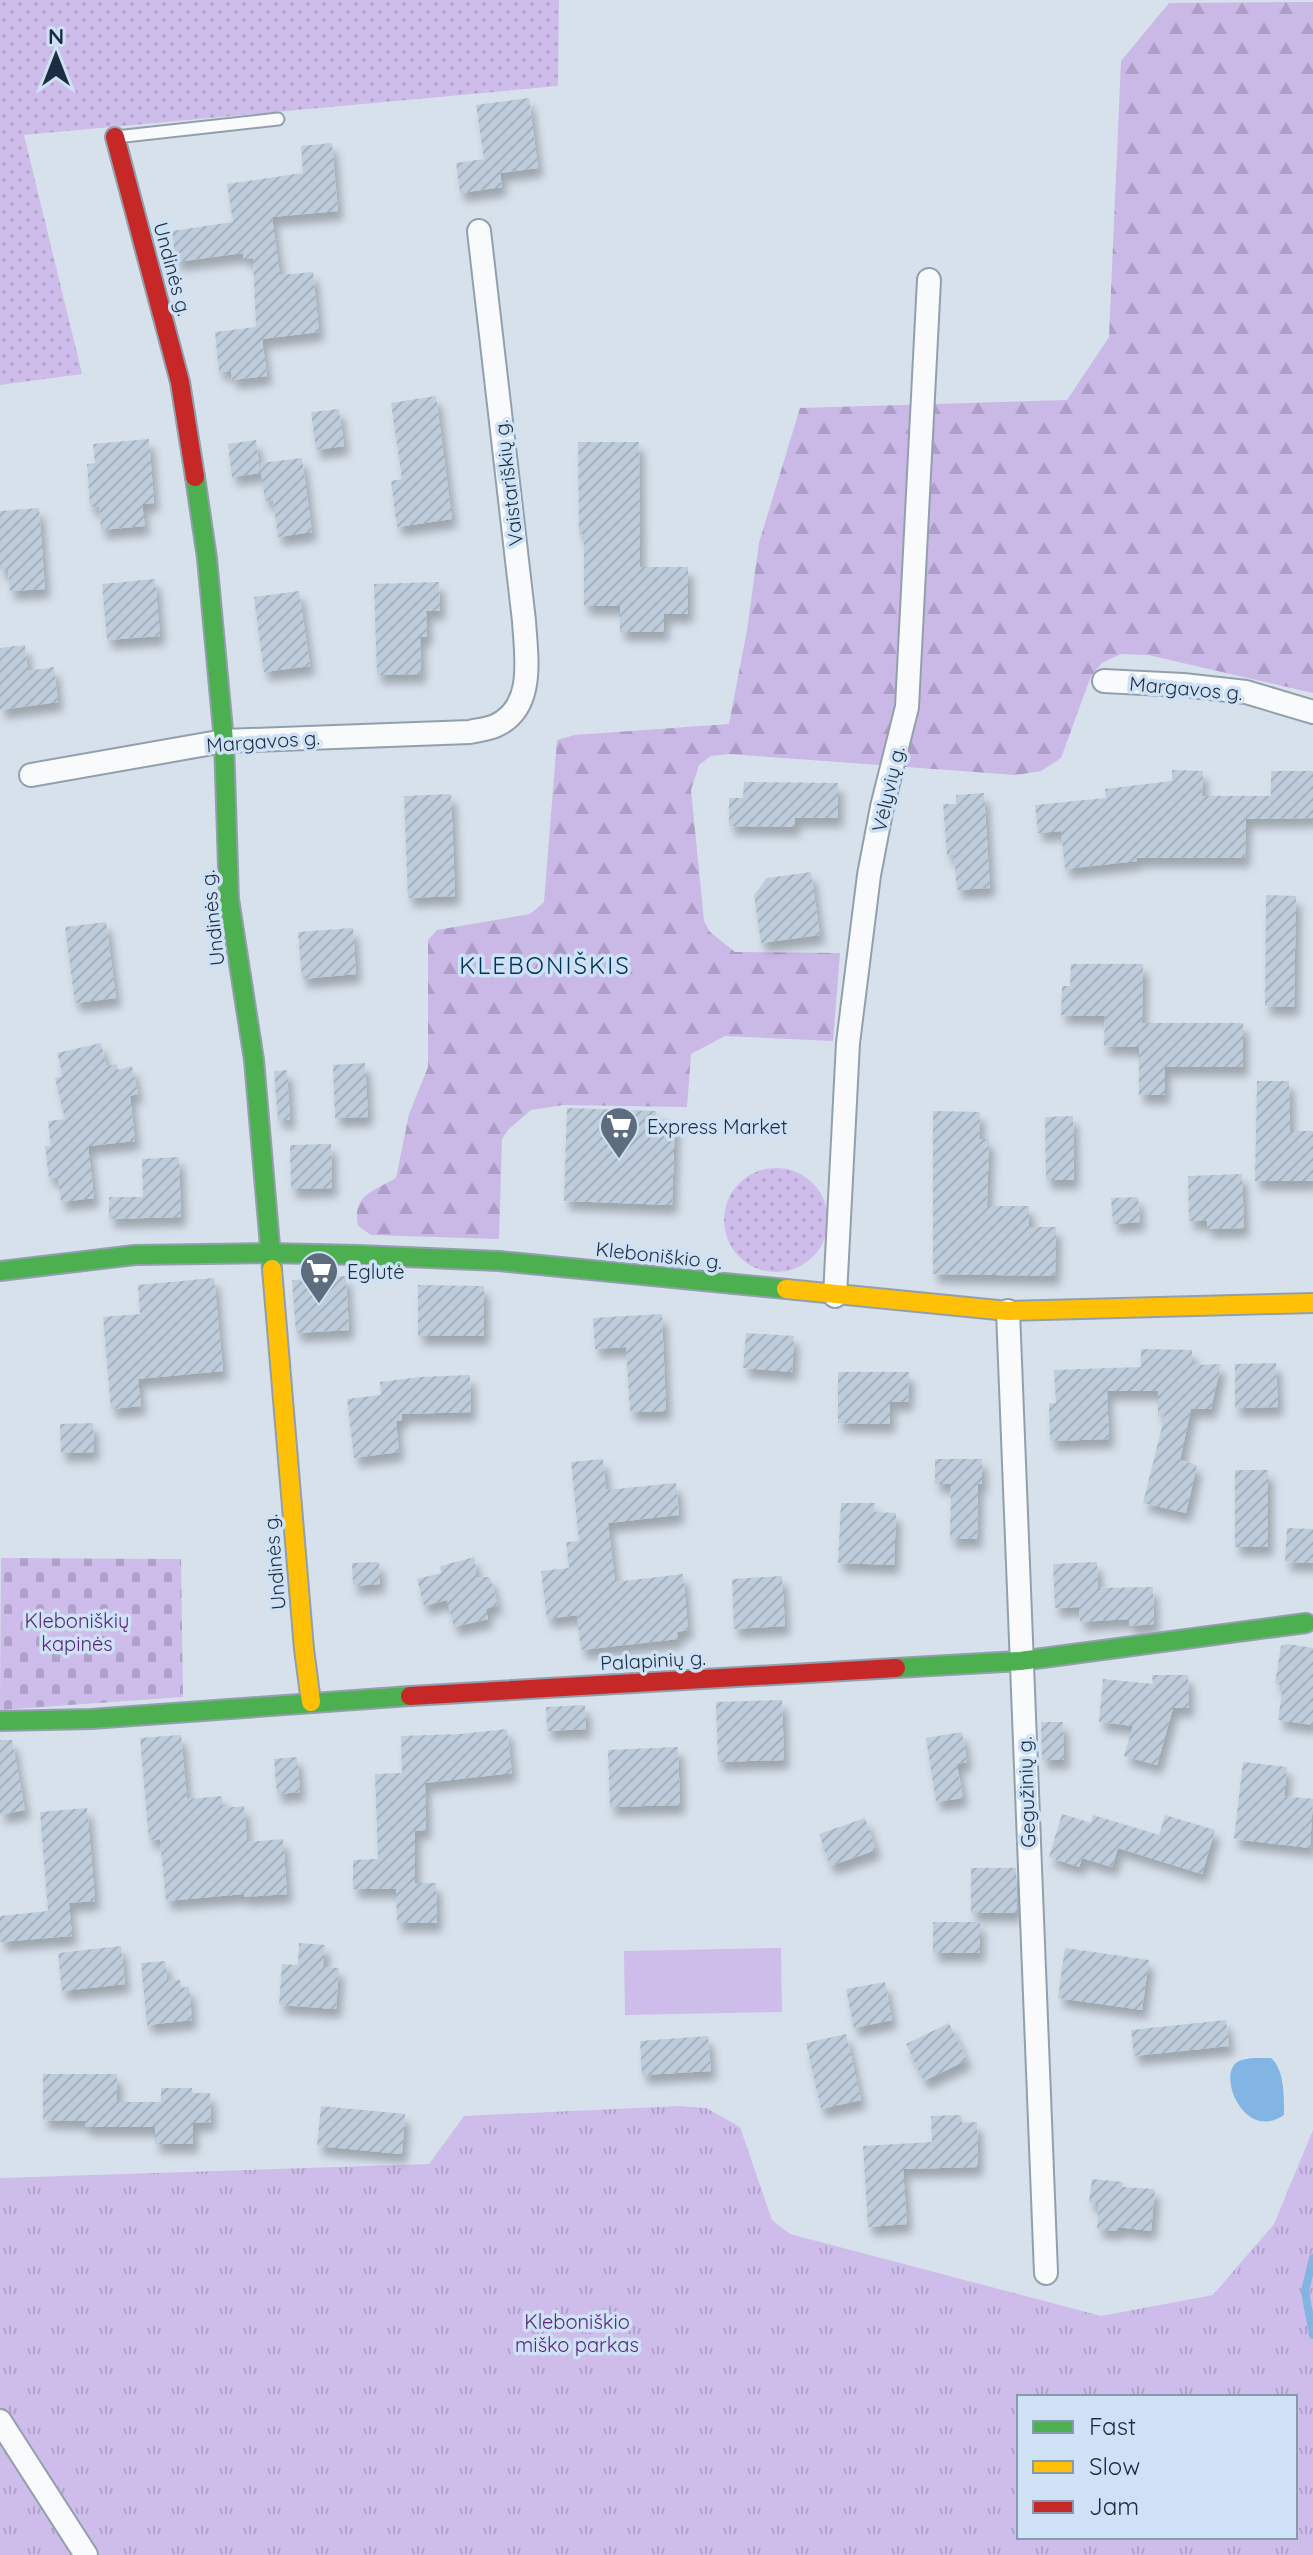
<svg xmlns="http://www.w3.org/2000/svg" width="1313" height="2555" viewBox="0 0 1313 2555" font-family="Quicksand,sans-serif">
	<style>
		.grass { fill: url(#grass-dots) }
		.forest { fill: url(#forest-firs) }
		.cemetery { fill: url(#cemetery-stones) }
		.park { fill: url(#park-tufts); fill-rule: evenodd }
		.garden { fill: #cebceb }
		.water { fill: #82b4e4 }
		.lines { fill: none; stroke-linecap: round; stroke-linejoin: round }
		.stream { stroke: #82b4e4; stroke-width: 8 }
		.building { fill: url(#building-hatch); filter: url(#shadow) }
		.lane-casing { stroke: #929fac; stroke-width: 15 }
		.street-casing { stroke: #929fac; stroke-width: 26 }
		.fast-casing { stroke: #929fac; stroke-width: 22 }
		.slow-casing { stroke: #929fac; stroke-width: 22 }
		.jam-casing { stroke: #929fac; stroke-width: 22 }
		.lane { stroke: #f9fafc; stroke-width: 11 }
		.street { stroke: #f9fafc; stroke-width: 22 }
		.fast { stroke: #4caf50; stroke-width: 18 }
		.slow { stroke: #ffc107; stroke-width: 18 }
		.jam { stroke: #c62828; stroke-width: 18 }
		.labels { text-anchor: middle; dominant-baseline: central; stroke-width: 7; stroke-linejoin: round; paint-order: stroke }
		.street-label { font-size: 20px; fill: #1b2e41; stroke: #cee1f5 }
		.poi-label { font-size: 20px; fill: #1b2e41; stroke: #cee1f5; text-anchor: start }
		.park-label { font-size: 20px; fill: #59257e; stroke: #cee1f5 }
		.quarter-label { font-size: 24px; letter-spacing: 2px; fill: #003359; stroke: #cee1f5 }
	</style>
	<defs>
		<pattern id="grass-dots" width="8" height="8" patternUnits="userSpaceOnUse" patternTransform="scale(2)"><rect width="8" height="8" fill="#cebceb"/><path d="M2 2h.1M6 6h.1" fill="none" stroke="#b0a2cb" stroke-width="1.8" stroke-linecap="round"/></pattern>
		<pattern id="forest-firs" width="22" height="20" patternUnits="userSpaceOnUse" patternTransform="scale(2)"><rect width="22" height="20" fill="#cab8e7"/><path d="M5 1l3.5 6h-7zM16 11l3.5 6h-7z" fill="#ad9ec7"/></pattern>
		<pattern id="cemetery-stones" width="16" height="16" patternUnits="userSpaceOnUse" patternTransform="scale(2)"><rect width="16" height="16" fill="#cebceb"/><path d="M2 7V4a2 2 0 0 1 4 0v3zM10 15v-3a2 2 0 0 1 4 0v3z" fill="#b0a2cb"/></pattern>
		<pattern id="park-tufts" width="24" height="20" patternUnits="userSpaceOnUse" patternTransform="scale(2)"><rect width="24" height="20" fill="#cebceb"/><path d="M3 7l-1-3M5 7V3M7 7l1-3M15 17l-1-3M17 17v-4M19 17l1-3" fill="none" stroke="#b0a2cb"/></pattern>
		<pattern id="building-hatch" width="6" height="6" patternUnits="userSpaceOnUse" patternTransform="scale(2)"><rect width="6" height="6" fill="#beccdc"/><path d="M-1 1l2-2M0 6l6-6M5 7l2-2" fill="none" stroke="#a3b0be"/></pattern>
		<filter id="shadow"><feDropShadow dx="5" dy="9" stdDeviation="4" flood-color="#0004"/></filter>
	</defs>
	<rect width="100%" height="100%" fill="#d7e1ec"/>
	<g class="grass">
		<path d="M0,0H559L558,86L24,135L82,374L0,385Z"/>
		<circle cx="776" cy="1220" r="52"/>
	</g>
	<path class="forest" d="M1313,2V693L1148,655L1121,654L1102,663L1091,676L1061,758L1041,771L1016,775L729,754L711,756L699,765L691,790L704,921L710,932L735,952L840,953L833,1041L725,1036L691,1054L687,1107L564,1105L531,1110L508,1130L502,1139L499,1239L371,1235L358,1226C352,1195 372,1192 396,1178L409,1114L428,1067V940L437,930L530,914L544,902L557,740L575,735L729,724L747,630L759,543L800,408L1067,400L1109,337L1121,61L1169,3Z"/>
	<path class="cemetery" d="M1,1558L181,1559L183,1697L0,1710Z"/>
	<path class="park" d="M680,2106L706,2108L740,2127L772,2220L790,2234L1101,2316L1213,2295L1274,2224L1313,2130V2555H0V2178L429,2164L464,2116ZM1019,2397H1295V2537H1019Z"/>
	<path class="garden" d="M781,1948L782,2012L625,2015L624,1951Z"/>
	<path class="water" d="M1271,2058C1285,2070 1284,2098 1284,2115C1244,2143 1215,2072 1239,2061C1248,2057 1262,2058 1271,2058Z"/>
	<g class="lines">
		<path class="stream" d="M1313,2258L1305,2291L1313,2335"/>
	</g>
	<g class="building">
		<path d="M529,98L538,168L500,173L502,187L460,193L456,163L484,159L476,105Z"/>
		<path d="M332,143L338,211L272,217L280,275L313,272L319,332L262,339L267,376L232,380L231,371L219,372L215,332L256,327L253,258L244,259L243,253L176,262L172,231L233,222L227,184L303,173L301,146Z"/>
		<path d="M436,396L452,519L397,527L391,481L402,479L391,403Z"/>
		<path d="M339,409L344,446L316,450L311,412Z"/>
		<path d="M149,439L154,503L142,504L145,526L101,530L99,506L90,507L87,464L95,463L93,444Z"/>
		<path d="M256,440L260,473L232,477L228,444Z"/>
		<path d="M578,442H639L640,567H688V614H664V632H620V606H584V534H579Z"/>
		<path d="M302,458L312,532L278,537L273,500L265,501L260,463Z"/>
		<path d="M39,508L45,589L10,591L8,570H0V511Z"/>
		<path d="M155,579L160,636L107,640L102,584Z"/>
		<path d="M439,582L440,611H426L427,637H420L421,674L377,675L374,584Z"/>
		<path d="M299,591L310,666L264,672L254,597Z"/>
		<path d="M25,645L28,671L54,667L58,702L0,710V648Z"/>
		<path d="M1172,770L1203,771L1202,796H1271V771H1313V818L1246,819L1245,858H1136L1137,861L1065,869L1061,831L1038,833L1035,805L1106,798L1105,789L1172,781Z"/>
		<path d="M744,782L838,783V818H795V827L729,826V798H743Z"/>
		<path d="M984,793L990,888L957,890L954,855H947L943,804H956V795Z"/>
		<path d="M451,794L455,896L408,898L404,796Z"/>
		<path d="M811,872L820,935L761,943L754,895L767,878Z"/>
		<path d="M1266,895L1296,896L1294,1007L1265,1006Z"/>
		<path d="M106,922L116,998L75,1003L65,927Z"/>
		<path d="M353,928L356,974L302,979L298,932Z"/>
		<path d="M1071,964H1143L1142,1023H1243V1067H1165V1095H1139V1047L1104,1046L1105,1016L1061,1015L1062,986H1070Z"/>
		<path d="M101,1043L106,1066L117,1064L118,1070L132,1066L138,1094L130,1096L135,1141L88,1146L94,1198L61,1202L58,1177L49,1178L45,1146H51L48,1121L65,1119L55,1078L63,1076L57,1053Z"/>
		<path d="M365,1063L368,1117L335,1118L333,1065Z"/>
		<path d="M287,1070L290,1120H278L274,1071Z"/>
		<path d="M1257,1081H1289L1290,1131H1313V1181H1255Z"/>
		<path d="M567,1108L656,1111V1119L675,1120L672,1205L564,1201Z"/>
		<path d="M933,1111L980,1112L979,1139H989L987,1206H1029V1227H1056L1055,1276L933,1274Z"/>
		<path d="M1073,1116L1074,1180H1046L1045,1117Z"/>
		<path d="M331,1144L332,1188L291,1189L290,1145Z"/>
		<path d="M179,1157L181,1217L109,1219V1197H143L142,1159Z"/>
		<path d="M1242,1174L1244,1228L1207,1229V1221H1189L1188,1176Z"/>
		<path d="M1138,1197L1140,1222L1113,1224L1111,1198Z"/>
		<path d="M346,1276L349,1330L296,1333L292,1280Z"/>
		<path d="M214,1278L223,1371L138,1379L141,1406L111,1409L103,1317L140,1314L138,1285Z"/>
		<path d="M418,1285L484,1286V1336H418Z"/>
		<path d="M662,1314L666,1411L630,1412L626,1347L595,1349L593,1318Z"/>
		<path d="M746,1333L794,1336L792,1372L743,1368Z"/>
		<path d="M1141,1349L1192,1350V1365L1221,1364L1211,1409H1191L1180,1460L1197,1465L1186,1513L1143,1503L1165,1415H1158V1391H1107L1109,1439L1050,1441L1049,1403H1056L1054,1370L1141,1367Z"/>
		<path d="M1276,1363L1278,1407L1235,1408V1364Z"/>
		<path d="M838,1372H909L908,1402H890V1424L838,1423Z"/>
		<path d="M470,1375L471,1412L402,1414V1420L396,1421L399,1452L354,1458L347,1399L381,1395L380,1382L420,1377Z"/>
		<path d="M93,1423L94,1452L61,1453L60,1424Z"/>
		<path d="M603,1459L606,1490L676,1483L679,1515L608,1523L615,1582L683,1574L688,1630L677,1632L678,1639L581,1650L577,1615L547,1619L541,1571L569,1568L566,1542L579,1541L571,1462Z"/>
		<path d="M935,1459H982V1484H978L977,1539H950L951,1484H935Z"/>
		<rect x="1235" y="1470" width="33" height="77"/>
		<path d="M841,1503H875L874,1512L896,1513L894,1565L838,1563Z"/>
		<path d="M1287,1528L1313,1529V1563L1285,1562Z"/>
		<path d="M475,1557L476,1577H490L498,1605L486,1609L488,1619L454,1627L447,1600L424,1606L417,1579L441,1573L440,1566Z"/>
		<path d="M379,1562L380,1584L353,1586L352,1563Z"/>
		<path d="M1097,1562L1098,1588L1153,1587L1154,1624L1129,1626V1619L1080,1622L1079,1607L1055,1608L1053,1564Z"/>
		<path d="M782,1576L785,1626L734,1629L732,1579Z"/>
		<path d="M1288,1644L1313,1648V1725L1278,1720L1283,1685L1275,1684L1281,1646Z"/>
		<path d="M1152,1675H1188L1189,1708H1173L1157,1765L1124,1756L1133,1726L1099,1722L1103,1679L1153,1684Z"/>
		<path d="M782,1700L784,1760L718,1762L716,1702Z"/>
		<path d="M585,1705L586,1729L547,1731L546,1707Z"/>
		<path d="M1041,1722H1063L1064,1760H1042Z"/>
		<path d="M507,1729L512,1773L425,1783L426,1830L415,1831V1883H436L437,1923H397L396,1889H353V1860L378,1859L375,1774L402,1773L401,1736L461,1734Z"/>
		<path d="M962,1732L967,1762L957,1764L963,1798L936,1802L926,1738Z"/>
		<path d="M181,1735L187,1799L222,1796L223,1808L244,1806L247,1842L283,1839L287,1894L244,1897V1894L166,1901L160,1839L149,1840L140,1738Z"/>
		<path d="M0,1740H12L25,1810L0,1815Z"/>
		<path d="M678,1747L680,1805L610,1807L608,1750Z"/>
		<path d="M297,1757L300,1792L277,1794L274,1759Z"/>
		<path d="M1243,1762L1287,1767L1284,1796L1313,1799L1310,1848L1234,1839Z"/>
		<path d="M87,1808L95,1901L69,1903L72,1936L0,1942V1916L48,1911L40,1812Z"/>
		<path d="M1062,1814L1091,1823L1093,1815L1159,1835L1165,1815L1215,1830L1202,1874L1118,1848L1112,1867L1082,1858L1079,1867L1049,1857Z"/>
		<path d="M865,1818L876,1850L830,1866L819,1834Z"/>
		<path d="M971,1868H1016L1017,1913H971Z"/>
		<rect x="933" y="1922" width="47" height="31"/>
		<path d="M299,1943L325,1945L323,1967L339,1968L336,2009L279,2005L282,1964L298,1965Z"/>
		<path d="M121,1946L125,1984L62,1991L58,1953Z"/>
		<path d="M1065,1948L1149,1960L1142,2010L1058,1998Z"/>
		<path d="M165,1961L167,1981L180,1980L181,1988L189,1987L192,2020L147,2025L141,1963Z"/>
		<path d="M885,1982L892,2020L854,2028L846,1989Z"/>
		<path d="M1226,2020L1229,2046L1134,2056L1131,2030Z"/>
		<path d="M949,2023L967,2060L924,2081L906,2044Z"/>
		<path d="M846,2034L861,2100L821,2109L806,2043Z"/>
		<path d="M708,2036L711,2071L642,2075L640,2041Z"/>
		<path d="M43,2074H117V2102H161V2088H192V2093H210L211,2122L193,2123V2144H155V2127H85V2121L43,2120Z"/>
		<path d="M321,2106L405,2114L402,2154L317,2146Z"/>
		<path d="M961,2115L962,2123L977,2122L978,2167L903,2169L907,2224L868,2227L863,2146L932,2142L931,2116Z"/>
		<path d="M1092,2179L1123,2182L1122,2187L1155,2189L1151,2231L1118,2227V2231L1097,2229L1099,2204L1089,2203Z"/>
	</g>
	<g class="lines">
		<g class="lane-casing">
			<path id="lane" d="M116,137L278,119"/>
		</g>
		<g class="street-casing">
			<g id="street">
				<path d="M1104,681L1183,685L1246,692L1313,712"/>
				<path d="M31,775L224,741L470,732C478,730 488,729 495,726C536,708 526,656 524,621L479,231"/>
				<path d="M835,1296L848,1043L869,875L882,807L907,707L929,280"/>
				<path d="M1008,1311L1046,2273"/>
				<path d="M0,2421L86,2555"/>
			</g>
		</g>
		<g class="fast-casing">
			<g id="fast">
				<path d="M195,477L207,558L224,741L229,899L254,1060L272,1269"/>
				<path d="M0,1271L135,1255L269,1253L359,1255L499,1261L786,1289"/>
				<path d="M896,1668L1020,1661L1306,1623"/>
				<path d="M0,1721L91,1719L410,1696"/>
			</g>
		</g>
		<g class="slow-casing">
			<g id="slow">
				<path d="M272,1269L304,1649L311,1702"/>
				<path d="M786,1289L1008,1311L1313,1303"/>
			</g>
		</g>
		<g class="jam-casing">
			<g id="jam">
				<path d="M115,137L180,382L195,477"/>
				<path d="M410,1696L896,1668"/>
			</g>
		</g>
		<use href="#lane" class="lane"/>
		<use href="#street" class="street"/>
		<use href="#fast" class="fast"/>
		<use href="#slow" class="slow"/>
		<use href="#jam" class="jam"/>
	</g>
	<defs>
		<g id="supermarket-pin" transform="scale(2)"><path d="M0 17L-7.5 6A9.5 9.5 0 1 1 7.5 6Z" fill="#5d6d7d" stroke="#cee1f5"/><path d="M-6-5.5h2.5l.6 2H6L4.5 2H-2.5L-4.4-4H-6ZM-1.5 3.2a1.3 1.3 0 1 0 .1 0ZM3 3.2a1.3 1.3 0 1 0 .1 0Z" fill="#fff"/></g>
	</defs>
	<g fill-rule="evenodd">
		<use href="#supermarket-pin" x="619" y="1126"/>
		<use href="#supermarket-pin" x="319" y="1271"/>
	</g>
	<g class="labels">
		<g class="street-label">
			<text transform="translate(173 269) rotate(75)">Undinės g.</text>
			<text transform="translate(508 483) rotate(-97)">Vaistariškių g.</text>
			<text transform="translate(1186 688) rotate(5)">Margavos g.</text>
			<text transform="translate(263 741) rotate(-4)">Margavos g.</text>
			<text transform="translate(888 789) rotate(-77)">Vėlyvių g.</text>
			<text transform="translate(212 918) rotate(-96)">Undinės g.</text>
			<text transform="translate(659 1255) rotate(6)">Kleboniškio g.</text>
			<text transform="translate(274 1562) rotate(-95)">Undinės g.</text>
			<text transform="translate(653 1660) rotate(-3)">Palapinių g.</text>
			<text transform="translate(1026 1792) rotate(-92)">Gegužinių g.</text>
		</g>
		<g class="poi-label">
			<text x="647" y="1126">Express Market</text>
			<text x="347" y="1271">Eglutė</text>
		</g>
		<g class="park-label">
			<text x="77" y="1620">Kleboniškių<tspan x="77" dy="23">kapinės</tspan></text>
			<text x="577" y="2321">Kleboniškio<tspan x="577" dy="23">miško parkas</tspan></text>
		</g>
		<g class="quarter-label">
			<text x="545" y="965">KLEBONIŠKIS</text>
		</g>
	</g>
	<rect x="1017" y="2395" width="280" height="144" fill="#cee1f5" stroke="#8699ad" stroke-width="2"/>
	<rect x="1033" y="2421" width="40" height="12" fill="#4caf50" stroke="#8699ad" stroke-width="2"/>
	<text x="1089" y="2435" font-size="24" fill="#1b2e41">Fast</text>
	<rect x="1033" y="2461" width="40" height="12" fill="#ffc107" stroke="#8699ad" stroke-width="2"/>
	<text x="1089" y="2475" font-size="24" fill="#1b2e41">Slow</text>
	<rect x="1033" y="2501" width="40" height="12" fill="#c62828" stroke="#8699ad" stroke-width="2"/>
	<text x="1089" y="2515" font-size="24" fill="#1b2e41">Jam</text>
	<g transform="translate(56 56)" stroke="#cee1f5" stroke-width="6" paint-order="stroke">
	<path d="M0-6L14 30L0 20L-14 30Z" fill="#1b2e41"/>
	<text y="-12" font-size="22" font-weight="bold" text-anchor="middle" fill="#1b2e41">N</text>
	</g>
</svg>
